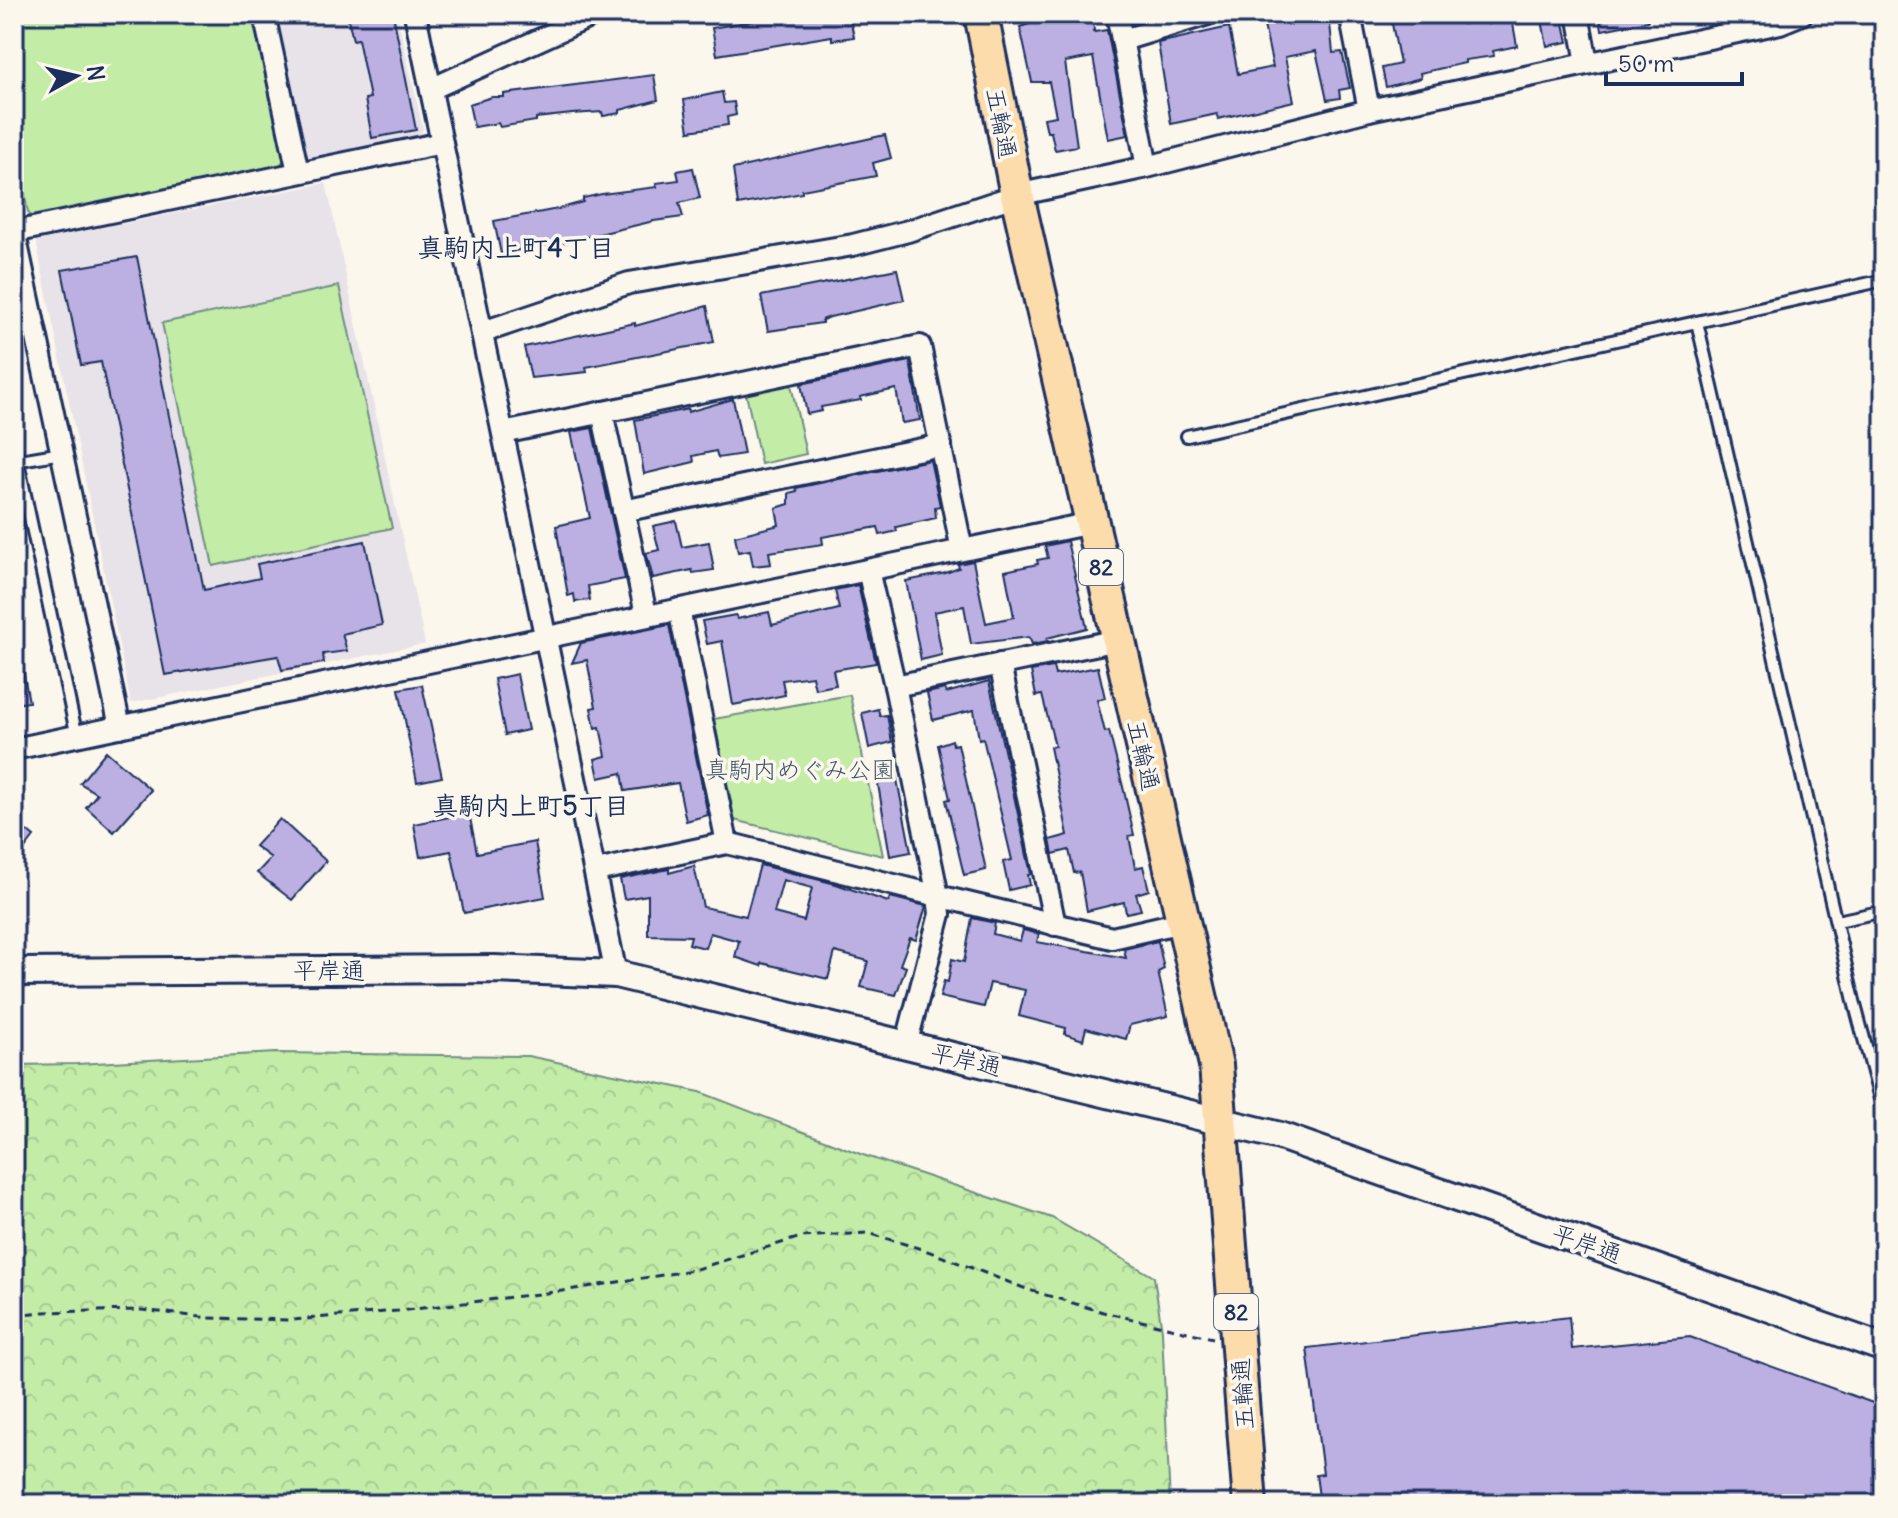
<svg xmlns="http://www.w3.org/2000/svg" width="1898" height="1518" viewBox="0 0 1898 1518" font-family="Delius,'Klee One',sans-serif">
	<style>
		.built { fill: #e8e2e9 }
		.green { fill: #c3eca7; stroke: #6f8e82; stroke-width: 2 }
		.forest { fill: url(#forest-crowns); stroke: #6f8e82; stroke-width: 2 }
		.building { fill: #bbb0e1; stroke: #1b2f5e; stroke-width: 2; fill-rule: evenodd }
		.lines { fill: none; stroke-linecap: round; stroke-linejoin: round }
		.service-casing { stroke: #1b2f5e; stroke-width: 16 }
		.minor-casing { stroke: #1b2f5e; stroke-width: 26 }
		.tertiary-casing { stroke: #1b2f5e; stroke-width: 32 }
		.primary-casing { stroke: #1b2f5e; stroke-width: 38 }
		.path { stroke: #1b2f5e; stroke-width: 3; stroke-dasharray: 8 6; stroke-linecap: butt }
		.service { stroke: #fbf7ec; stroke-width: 10 }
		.minor { stroke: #fbf7ec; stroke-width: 20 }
		.tertiary { stroke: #fbf7ec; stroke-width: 26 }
		.primary { stroke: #fddcac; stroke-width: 32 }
		.labels { text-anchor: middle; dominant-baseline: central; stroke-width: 7; stroke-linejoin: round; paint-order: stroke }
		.shield { fill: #fbf7ec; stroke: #5e6b89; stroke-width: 2 }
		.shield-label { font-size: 22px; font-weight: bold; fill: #1b2f5e }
		.street-label { font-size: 24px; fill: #1b2f5e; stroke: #fbf7ec }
		.park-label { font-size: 24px; fill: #3d556d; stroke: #fbf7ec }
		.neighbourhood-label { font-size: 26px; font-weight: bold; fill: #1b2f5e; stroke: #fbf7ec }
	</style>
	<defs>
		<pattern id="forest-crowns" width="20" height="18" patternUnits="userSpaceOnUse" patternTransform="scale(2)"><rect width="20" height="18" fill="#c3eca7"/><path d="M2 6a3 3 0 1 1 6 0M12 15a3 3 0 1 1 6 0" fill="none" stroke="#a7cb92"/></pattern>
	</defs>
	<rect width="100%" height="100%" fill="#fbf7ec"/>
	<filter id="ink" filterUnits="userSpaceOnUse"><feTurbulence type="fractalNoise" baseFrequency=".0125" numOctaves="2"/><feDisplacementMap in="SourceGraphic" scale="16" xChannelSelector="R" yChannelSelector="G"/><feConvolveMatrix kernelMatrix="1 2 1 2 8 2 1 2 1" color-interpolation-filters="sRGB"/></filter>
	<g filter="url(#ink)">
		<g class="built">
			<path d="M335,14H397L423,129L419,136L309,159L301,153L275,26Z"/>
			<path d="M326,183L425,644L131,703L36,241Z"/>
		</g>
		<g class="green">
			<path d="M14,14H256L287,156L280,165L31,217L28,212L14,144Z"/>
			<path d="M339,286L392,528L213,566L162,323Z"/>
			<path d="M789,375L806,454L761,464L744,384Z"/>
			<path d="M850,695L883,856L734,820L714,719Z"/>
		</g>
		<path class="forest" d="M275,1053L528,1056L700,1092L863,1155L1052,1218L1154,1277L1162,1331L1170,1504H14V1065L77,1064Z"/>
		<g class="building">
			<path d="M347,14H393L416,130L372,138L365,99L370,98L358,39L353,40Z"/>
			<path d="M791,14H849L854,37L832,40V36L717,55L712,28Z"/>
			<path d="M1027,14H1093L1094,32L1107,30L1128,135L1108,139L1093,57L1065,62L1077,146L1055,150L1051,132H1047L1044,118L1056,116L1049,82H1032L1020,27L1029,24Z"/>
			<path d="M1306,14H1329L1333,53L1342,52L1350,88L1339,90L1340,98L1327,100L1316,51L1285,57L1294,101L1218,119L1217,114L1171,124L1158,43L1229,27L1238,74L1273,67L1263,21Z"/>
			<path d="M1390,14H1460L1462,24L1488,21V24L1512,18L1517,46L1493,51L1494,56L1465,60V63L1420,73L1421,78L1386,87L1382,68L1400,64Z"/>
			<path d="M1548,14H1562L1568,42L1547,46L1541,15Z"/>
			<path d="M1599,14H1648V21L1602,30Z"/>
			<path d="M654,75L658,100L620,110V113L603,116L602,112L572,114L536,118V121L500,127L498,123L474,127L469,104L492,97H504V94Z"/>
			<path d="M722,92L724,103L734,102L736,115L727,117L728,125L689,131L684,100Z"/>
			<path d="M885,135L891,158L873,163L876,176L802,190V193L738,205L733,169Z"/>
			<path d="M693,168L700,198L679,203L683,217L654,221L528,251V248L501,254L494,221L558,209L583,202V198L602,194L657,187L656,183L679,180L677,171Z"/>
			<path d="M137,257L204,590L260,578L257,564L365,541L382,625L342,634L347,651L323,654L324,663L282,670L278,656L165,675L101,362L81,365L62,270Z"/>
			<path d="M897,269L904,300L830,317L822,320V323L768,331L761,296Z"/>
			<path d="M707,306L714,342L586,367L587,372L531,378L524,347L635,323V326Z"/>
			<path d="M910,361L920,420L902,423L896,389L860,397L861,400L821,407L822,411L807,414L801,384Z"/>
			<path d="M733,399L744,454L718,458L716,451L693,456L694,462L644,474L635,420L688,409V412Z"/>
			<path d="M592,428L625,579L588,586L590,600L575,602L574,594L568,596L556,526L590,518L571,432Z"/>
			<path d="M930,460L940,506L935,507L936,518L896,527L897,531L880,535L878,527L822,537L823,544L769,552L771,564L753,566L750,550L738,552L735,536L779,525L776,508L789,504V493L797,491L796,488Z"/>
			<path d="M676,521L682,547L709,542L714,570L693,573L692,570L653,578L646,553L659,550L653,526Z"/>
			<path d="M1067,541L1087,628L1047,638L1048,641L1032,644L1029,637L971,644L964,606L934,612L942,655L921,660L906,581L946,573L959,568L958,564L973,561L986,623L1014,617L1005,571L1038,564L1037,560L1048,558L1045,546Z"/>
			<path d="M858,585L876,663L833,670L836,685L815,689L812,676L782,680L785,695L733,705L722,641L707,644L702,621L736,615L737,619L769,612L772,625L839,609L835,590Z"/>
			<path d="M669,625L708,815L686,821L678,783L625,791L622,773L599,778L595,759L606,756L600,727L595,728L591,708L596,707L587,660L572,663L581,643Z"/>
			<path d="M14,659H21L29,702L14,704Z"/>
			<path d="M1053,667L1055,675L1098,667L1105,698L1097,700L1105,732L1109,731L1124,791L1134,835L1129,836L1135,868L1143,866L1149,890L1136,894L1141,910L1126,913L1124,902L1087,911L1080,872L1074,873L1069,850L1053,854L1050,840L1068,835L1050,747L1055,746L1042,695L1036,696L1031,671Z"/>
			<path d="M517,674L528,730L505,735L494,679Z"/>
			<path d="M989,681L1031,874L1028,875L1030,885L1009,890L1003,862L1012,860L983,738L979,739L974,710L933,720L927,693L945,689L946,693Z"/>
			<path d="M422,685L442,777L417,782L399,689Z"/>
			<path d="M878,709L880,716L887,715L892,742L869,748L862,713Z"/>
			<path d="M952,740L953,745L958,744L986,870L964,875L946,800L950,799L938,745Z"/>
			<path d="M106,751L151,790L114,832L86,807L97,794L80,783Z"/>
			<path d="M895,769L911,852L890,856L876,772Z"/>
			<path d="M469,813L477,853L535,842L545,897L464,913L451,851L420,857L414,824Z"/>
			<path d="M280,819L326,861L292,900L257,873L271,858L255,846Z"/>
			<path d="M14,821L34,837L14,863Z"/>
			<path d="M760,865L836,884L888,902L890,897L926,906L916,940L910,938L900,965L906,967L896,995L861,987L868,961L835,952L828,979L762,963L761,966L735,957L739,941L710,933L705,948L689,944L691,936L648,935V895L624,899L620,879L669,869V873L694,866L703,907L746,916ZM783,880L812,888L804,921L774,913Z"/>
			<path d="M972,918L995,923L993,934L1020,941L1023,930L1039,934L1037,942L1126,958L1124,949L1158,941L1164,969L1158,972L1168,1016L1130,1025L1126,1039L1086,1028L1083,1040L1065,1034L1066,1028L1019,1016L1025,990L990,983L984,1007L940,997L944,981L948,982L952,959L964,962Z"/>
			<path d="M1569,1317L1572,1349L1690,1337L1884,1407V1504H1320L1316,1475L1323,1474L1307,1348Z"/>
		</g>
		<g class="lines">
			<g class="service-casing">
				<g id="service">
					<path d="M1697,322L1855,1005L1884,1114"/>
					<path d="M1187,436L1884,280"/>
					<path d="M14,443L77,737"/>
					<path d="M14,461L62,453"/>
					<path d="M1837,921L1884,911"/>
				</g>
			</g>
			<g class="minor-casing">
				<g id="minor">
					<path d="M264,14L298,172"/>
					<path d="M415,14L616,974"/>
					<path d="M1117,14L1147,167"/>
					<path d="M1350,14L1369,110"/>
					<path d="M1578,14L1587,63"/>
					<path d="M1123,40L1208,14"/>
					<path d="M431,89L596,14"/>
					<path d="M14,230L120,727"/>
					<path d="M14,232L442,143"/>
					<path d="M483,332L629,283L853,245L908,231L1017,195L1147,167L1369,110L1780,23L1802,14"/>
					<path d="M602,412L646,614"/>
					<path d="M503,433L920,346L962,550"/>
					<path d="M623,511L941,445"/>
					<path d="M868,570L895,686L938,896L1112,938L1182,922"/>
					<path d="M679,609L727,843"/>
					<path d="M1000,664L1055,925"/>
					<path d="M895,686L1118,640"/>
					<path d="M14,749L1091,523"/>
					<path d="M596,871L727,843L938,896L940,914L906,1045"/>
				</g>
			</g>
			<g class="tertiary-casing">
				<path id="tertiary" d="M14,972L494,969L616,974L1280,1136L1884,1348"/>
			</g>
			<g class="primary-casing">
				<path id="primary" d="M981,14L1017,195L1216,1065L1250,1504"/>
			</g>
			<path class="path" d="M14,1315L43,1312L142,1310L209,1318L292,1320L398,1311L562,1291L693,1270L801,1237L868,1233L925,1250L1029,1290L1103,1312L1213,1338"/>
			<use href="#service" class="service"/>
			<use href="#minor" class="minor"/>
			<use href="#tertiary" class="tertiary"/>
			<use href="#primary" class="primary"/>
		</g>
	</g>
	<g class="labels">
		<g class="shield">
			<rect x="1079" y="549" width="44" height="36" rx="6"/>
			<rect x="1214" y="1294" width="44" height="36" rx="6"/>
		</g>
		<g class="shield-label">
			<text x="1101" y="567">82</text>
			<text x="1236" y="1312">82</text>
		</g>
		<g class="street-label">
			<text transform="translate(1002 123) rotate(79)">五輪通</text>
			<text transform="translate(1144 755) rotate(77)">五輪通</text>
			<text x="329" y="970">平岸通</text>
			<text transform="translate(966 1059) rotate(13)">平岸通</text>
			<text transform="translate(1587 1243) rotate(19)">平岸通</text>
			<text transform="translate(1242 1394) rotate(-94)">五輪通</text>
		</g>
		<g class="park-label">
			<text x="800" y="769">真駒内めぐみ公園</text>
		</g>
		<g class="neighbourhood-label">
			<text x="516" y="247">真駒内上町4丁目</text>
			<text x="531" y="805">真駒内上町5丁目</text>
		</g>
	</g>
	<rect width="1898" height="1518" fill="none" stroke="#fbf7ec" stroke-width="48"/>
	<rect x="24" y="24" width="1850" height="1470" fill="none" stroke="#1b2f5e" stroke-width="3" filter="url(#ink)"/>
	<g transform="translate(76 76) rotate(82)" stroke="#fbf7ec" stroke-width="6" paint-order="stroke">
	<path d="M0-6L14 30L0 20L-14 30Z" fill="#1b2f5e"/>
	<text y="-12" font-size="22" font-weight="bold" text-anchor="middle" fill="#1b2f5e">N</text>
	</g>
	<path d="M1606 72v12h136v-12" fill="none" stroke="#1b2f5e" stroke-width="4"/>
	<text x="1618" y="72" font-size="24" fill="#1b2f5e" stroke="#fbf7ec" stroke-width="6" paint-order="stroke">50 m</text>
</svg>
